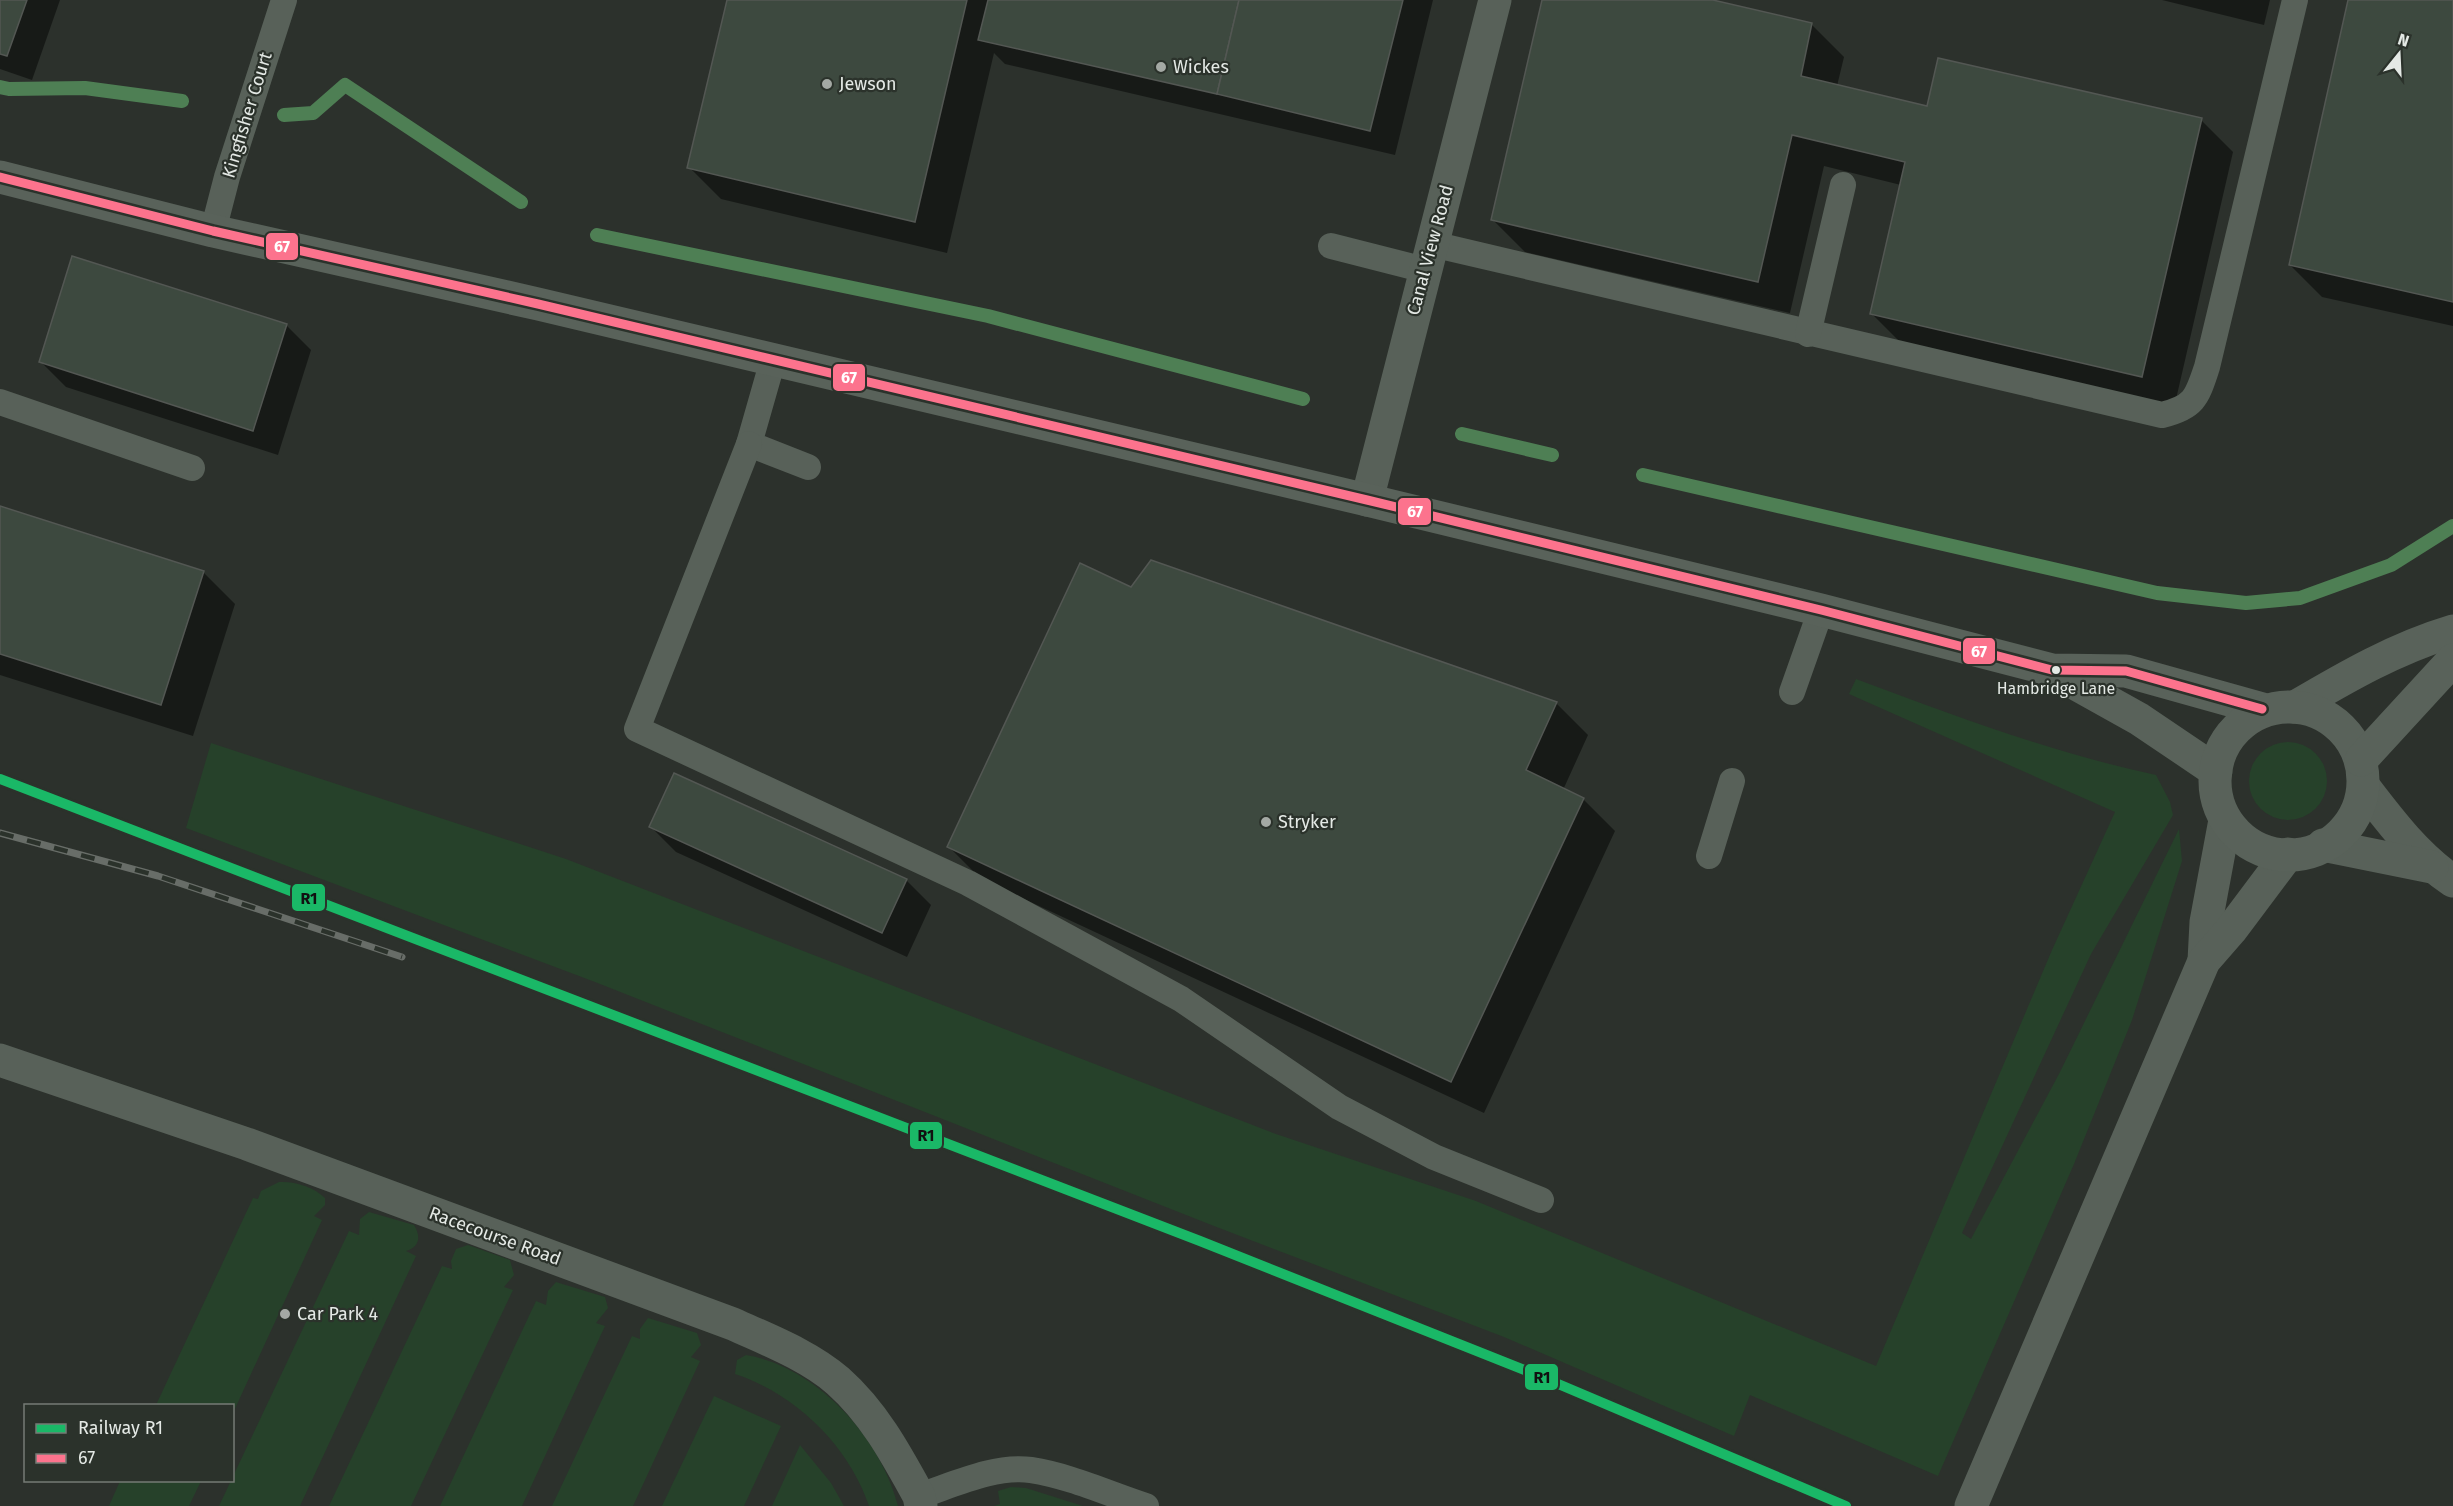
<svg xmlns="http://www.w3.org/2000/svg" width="2453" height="1506" viewBox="0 0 2453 1506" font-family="'Fira Sans',sans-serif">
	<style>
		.green { fill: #26412a }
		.shadow { fill: #0007 }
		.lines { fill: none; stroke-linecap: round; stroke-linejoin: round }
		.stream { stroke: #4e7f54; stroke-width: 14 }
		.building { fill: #3d493f; stroke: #535753; stroke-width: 1.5 }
		.service { stroke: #586159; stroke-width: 26 }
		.minor { stroke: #586159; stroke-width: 33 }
		.secondary { stroke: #59625a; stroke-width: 33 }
		.rail-casing { stroke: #686d68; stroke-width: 7 }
		.rail { stroke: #2b322b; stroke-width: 4.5; stroke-dasharray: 14; stroke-linecap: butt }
		.bus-1-casing { stroke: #2b322b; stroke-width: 14 }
		.bus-1 { stroke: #fc738d; stroke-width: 9 }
		.rail-1-casing { stroke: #2b322b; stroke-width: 15 }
		.rail-1 { stroke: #1ab867; stroke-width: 10 }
		.poi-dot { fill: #a4a9a4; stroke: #2b322b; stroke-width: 2 }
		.bus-dot { fill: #e4e9e5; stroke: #2b322b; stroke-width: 2 }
		.labels { text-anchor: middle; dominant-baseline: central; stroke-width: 4.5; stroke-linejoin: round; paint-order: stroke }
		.bus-label { font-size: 16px; fill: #e4e9e5; stroke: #2b322b }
		.poi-label { font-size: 18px; fill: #e4e9e5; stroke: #2b322b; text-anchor: start }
		.street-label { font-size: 18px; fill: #e4e9e5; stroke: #2b322b }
		.line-badge { stroke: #2b322b; stroke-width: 2 }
		.badge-label { font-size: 16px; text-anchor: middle; font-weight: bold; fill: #fff }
		.pale-badge-label { font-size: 16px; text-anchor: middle; font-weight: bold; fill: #111 }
	</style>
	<rect width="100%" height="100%" fill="#2c312c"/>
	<g class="green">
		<path d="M1856,679C1955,716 2053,753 2156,775L2170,802L2173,815L2091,954L1962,1233L1971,1239L2060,1072L2179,829L2182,861L2132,1020L2074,1164L1938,1476L1750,1395L1734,1436L1504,1337L1214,1226L595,982L186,828L211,743L566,859L1273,1133L1476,1201L1876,1366L2052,950L2115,812L1849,694Z"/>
		<circle cx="2288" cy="781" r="39"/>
		<path d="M279,1182C295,1181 314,1187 325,1198V1205L314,1216L322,1220L233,1413L232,1406L156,1405L253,1198L258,1199L261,1191Z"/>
		<path d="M369,1212L414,1225C421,1236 420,1247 406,1251L416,1256L300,1506H219L349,1231L359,1235L360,1219Z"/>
		<path d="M468,1245L510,1260L514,1275L504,1287L513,1290L411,1506H329L442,1266L452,1269L451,1261L456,1249Z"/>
		<path d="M556,1282L605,1297L608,1308L596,1323L605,1326L522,1506H440L536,1301L546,1305L548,1291Z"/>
		<path d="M648,1318L697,1333L701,1345L691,1357L700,1361L633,1506H552L632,1336L640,1339V1329Z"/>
		<path d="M746,1355C817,1367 881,1438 898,1506H869C849,1446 796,1394 735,1374L737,1360Z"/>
		<path d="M714,1396L781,1426L744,1506H662Z"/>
		<path d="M800,1445L831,1483L844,1506H772Z"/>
		<path d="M120,1481L121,1480L201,1481L189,1506H109Z"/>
		<path d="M1011,1487L1026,1488L1083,1506H994L1000,1504L998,1491Z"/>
	</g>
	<g class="shadow">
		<path d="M0,0H60L32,80L0,69Z"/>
		<path d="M728,0H1433L1395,155L1005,64L994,53L947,253L721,199L689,167Z"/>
		<path d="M1543,0H1706L1812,25L1844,57L1837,86L1928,107L2201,120L2233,152L2174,408L1904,346L1872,314L1901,185L1824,166L1790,313L1525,252L1493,220Z"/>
		<path d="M2162,0H2270L2264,25Z"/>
		<path d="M2350,0H2453V326L2322,297L2290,265Z"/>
		<path d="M286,325L311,350L278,455L66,387L41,362Z"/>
		<path d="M0,508L203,572L235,604L193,736L0,675Z"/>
		<path d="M1556,703L1588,735L1563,790L1583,799L1615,831L1484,1113L981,879L949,847Z"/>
		<path d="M651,827L906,880L931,905L907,957L676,852Z"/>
	</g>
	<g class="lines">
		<g class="stream">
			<path d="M0,87L9,89L85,88L182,101"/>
			<path d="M284,115L313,113L345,85L521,202"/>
			<path d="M597,235L988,316L1303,399"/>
			<path d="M1462,434L1552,455"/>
			<path d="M1643,475L2157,593L2246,603L2300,598L2391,565L2453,526"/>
		</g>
	</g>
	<g class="building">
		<path d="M0,0H27L7,56L0,54Z"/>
		<path d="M727,0H967L915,222L687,168Z"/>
		<path d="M988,0H1239L1217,94L978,40Z"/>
		<path d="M1239,0H1403L1370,131L1217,94Z"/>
		<path d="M1542,0H1713L1812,23L1801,76L1927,106L1938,58L2202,118L2142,377L1870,314L1905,162L1792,135L1758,282L1491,220Z"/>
		<path d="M2348,0H2453V302L2289,265Z"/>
		<path d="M72,256L287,324L253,431L39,362Z"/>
		<path d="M0,506L204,571L161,705L0,654Z"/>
		<path d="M1151,560L1557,702L1526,770L1584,798L1451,1082L947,847L1080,563L1131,587Z"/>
		<path d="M674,773L907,879L882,933L649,827Z"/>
	</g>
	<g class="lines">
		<g class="service">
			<path d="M213,231L227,177L284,0"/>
			<path d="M1432,244L2162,415C2195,407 2197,397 2207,367L2295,0"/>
			<path d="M1331,246L1425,270"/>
			<path d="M1808,334L1843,185"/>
			<path d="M773,360L749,444L808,467"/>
			<path d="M0,402L192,468"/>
			<path d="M749,444L637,729L968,883L1181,999L1339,1107L1434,1157L1541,1200"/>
			<path d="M1792,692L1821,610"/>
			<path d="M1709,856L1732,781"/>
			<path d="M919,1496C953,1485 995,1465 1031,1470C1070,1476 1109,1494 1146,1506"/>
		</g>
		<g class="minor">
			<path d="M1367,500L1495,0"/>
			<path d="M2364,787C2390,821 2417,857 2453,881"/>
			<path d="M2323,845L2432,867"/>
			<path d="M2204,961L2206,922L2225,820"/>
			<path d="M0,1060L247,1144L733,1324C768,1340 808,1355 838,1381C874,1413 896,1454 919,1496L921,1506"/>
			<path d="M1971,1506L2204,961L2231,930L2288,854"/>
		</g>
		<g class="secondary">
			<path d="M0,177L213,231L538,304L1367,500L1821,610L2052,670L2126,671L2262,709"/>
			<path d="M2053,671L2139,719L2216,771"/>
			<path d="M2295,707C2346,677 2396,648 2453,631"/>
			<circle cx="2289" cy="781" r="74"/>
			<path d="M2361,760L2453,660"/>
		</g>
		<g class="rail-casing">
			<path id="rail" d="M0,833L158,876L402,957"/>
		</g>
		<use href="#rail" class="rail"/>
		<g class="bus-1-casing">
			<path id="bus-1" d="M0,177L213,231L538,304L1367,500L1821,610L2052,670L2126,671L2262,709"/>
		</g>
		<use href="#bus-1" class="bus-1"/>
		<g class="rail-1-casing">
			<path id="rail-1" d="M0,779L1200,1241L1537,1375L1846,1506"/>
		</g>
		<use href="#rail-1" class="rail-1"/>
	</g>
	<g class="poi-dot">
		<circle cx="1161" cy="67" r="6"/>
		<circle cx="827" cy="84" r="6"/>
		<circle cx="1266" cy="822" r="6"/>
		<circle cx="285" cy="1314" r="6"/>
	</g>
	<circle class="bus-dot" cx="2056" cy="670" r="5"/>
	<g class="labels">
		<g class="bus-label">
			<text x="2056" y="688">Hambridge Lane</text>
		</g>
		<g class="poi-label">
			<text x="1173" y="67">Wickes</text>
			<text x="839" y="84">Jewson</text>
			<text x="1278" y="822">Stryker</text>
			<text x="297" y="1314">Car Park 4</text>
		</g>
		<g class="street-label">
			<text transform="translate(247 115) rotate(-73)">Kingfisher Court</text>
			<text transform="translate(1430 250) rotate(-75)">Canal View Road</text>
			<text transform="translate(495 1236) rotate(20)">Racecourse Road</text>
		</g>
	</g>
	<g class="line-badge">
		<rect x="265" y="232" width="34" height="29" rx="6" fill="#fc738d"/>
		<rect x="832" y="363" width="34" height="29" rx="6" fill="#fc738d"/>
		<rect x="1397" y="497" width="35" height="29" rx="6" fill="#fc738d"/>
		<rect x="1962" y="637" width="34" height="28" rx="6" fill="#fc738d"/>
		<rect x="291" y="883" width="35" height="29" rx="6" fill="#1ab867"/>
		<rect x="909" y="1121" width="34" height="29" rx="6" fill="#1ab867"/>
		<rect x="1524" y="1363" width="35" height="28" rx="6" fill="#1ab867"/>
	</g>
	<g class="badge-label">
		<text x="282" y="252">67</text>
		<text x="849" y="383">67</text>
		<text x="1415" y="517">67</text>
		<text x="1979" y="657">67</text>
	</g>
	<g class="pale-badge-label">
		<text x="309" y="904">R1</text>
		<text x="926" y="1141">R1</text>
		<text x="1542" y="1383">R1</text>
	</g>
	<rect x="24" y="1404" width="210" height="78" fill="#2b322b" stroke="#757b75" stroke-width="1.5"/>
	<rect x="36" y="1424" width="30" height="9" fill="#1ab867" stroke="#757b75" stroke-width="1.5"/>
	<text x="78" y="1434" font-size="18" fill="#e4e9e5">Railway R1</text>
	<rect x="36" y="1454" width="30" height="9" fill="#fc738d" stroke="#757b75" stroke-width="1.5"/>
	<text x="78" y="1464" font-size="18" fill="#e4e9e5">67</text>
	<g transform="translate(2399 54) rotate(18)" stroke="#2b322b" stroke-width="4.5" paint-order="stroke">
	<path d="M0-4.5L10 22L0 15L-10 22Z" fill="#e4e9e5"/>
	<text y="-9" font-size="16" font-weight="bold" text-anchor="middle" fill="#e4e9e5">N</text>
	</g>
</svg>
